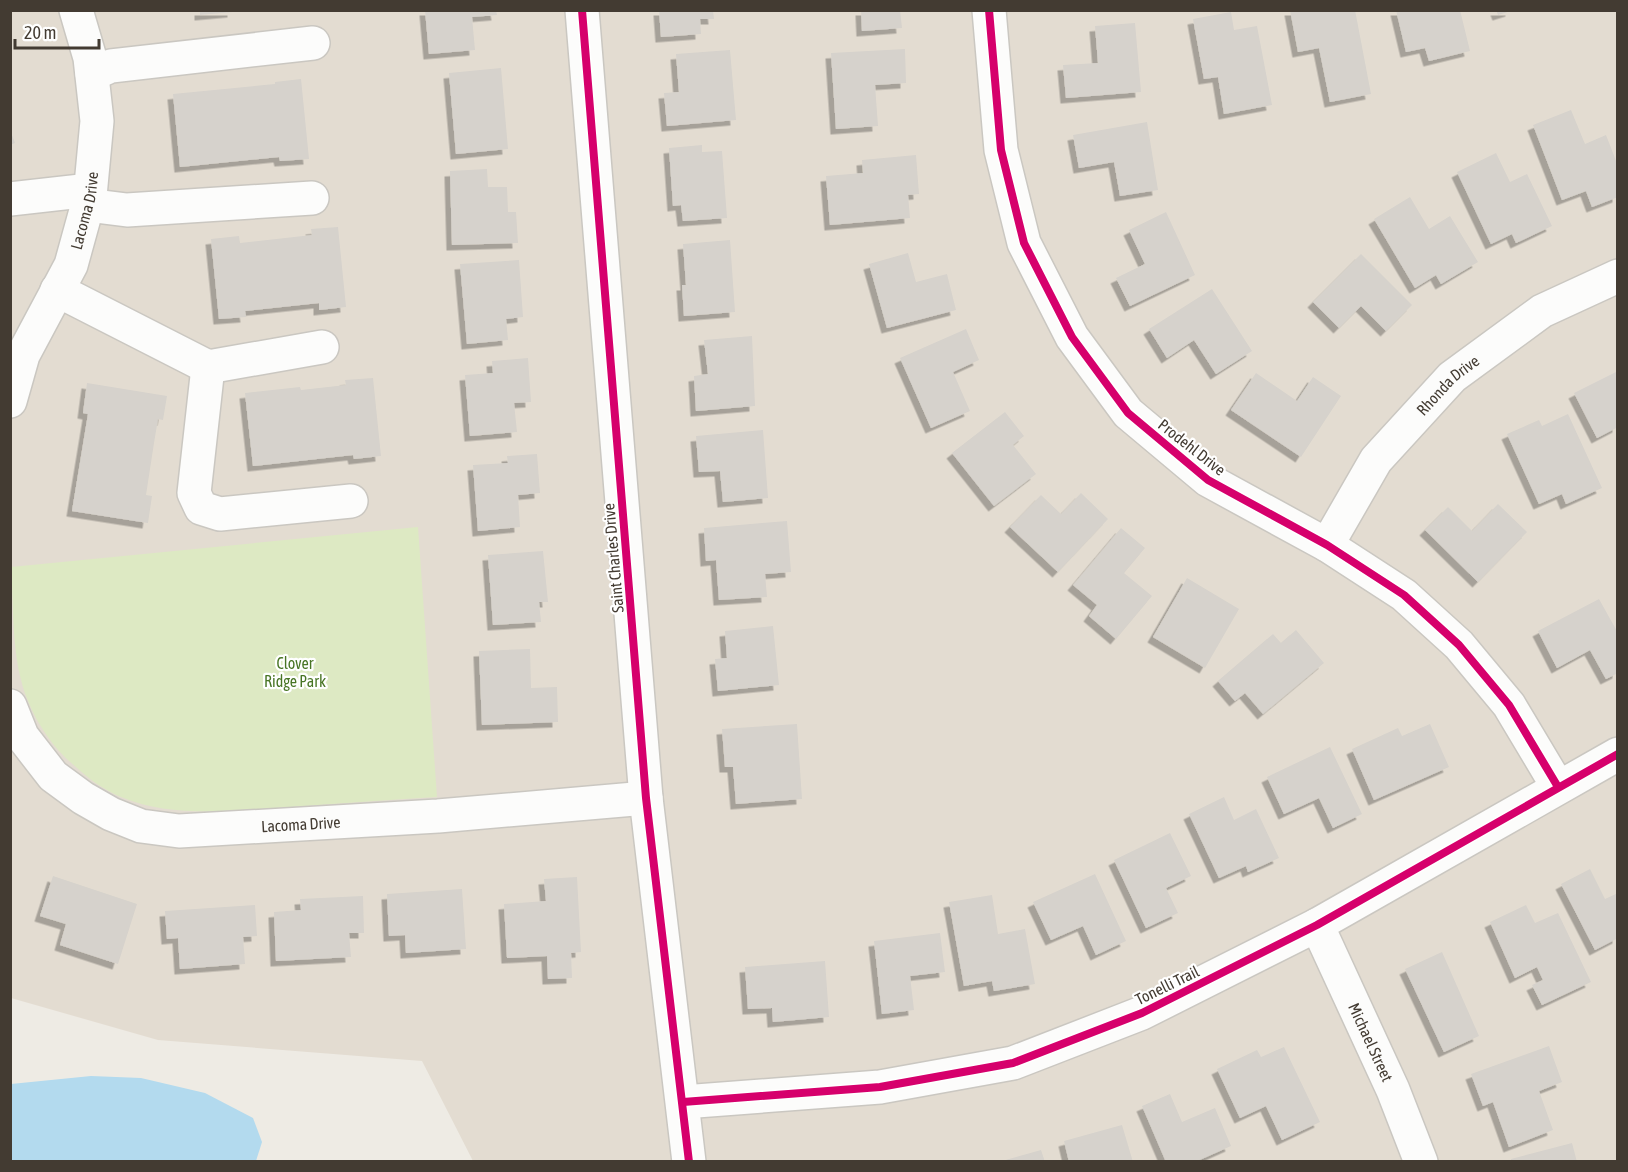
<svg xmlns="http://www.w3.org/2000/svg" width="1628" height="1172" viewBox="0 0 1628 1172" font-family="'Asap Condensed',sans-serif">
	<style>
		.residential { fill: #e3dcd1 }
		.green { fill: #dde9c3 }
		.water { fill: #b3daee }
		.building { fill: #d6d2cc; filter: url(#shadow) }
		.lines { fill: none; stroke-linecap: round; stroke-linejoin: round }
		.minor-casing { stroke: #cac7c1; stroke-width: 36 }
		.minor { stroke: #fcfcfb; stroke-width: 33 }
		.cycleway-casing { stroke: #fff; stroke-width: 11 }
		.cycleway { stroke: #d6006c; stroke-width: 8 }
		.labels { text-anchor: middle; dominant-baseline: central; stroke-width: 4.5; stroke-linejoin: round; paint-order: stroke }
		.street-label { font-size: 16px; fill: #433b32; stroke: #fff }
		.park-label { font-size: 16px; fill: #487525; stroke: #fff }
	</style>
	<defs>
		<filter id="shadow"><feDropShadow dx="-5.5" dy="5.5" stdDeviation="0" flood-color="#0004"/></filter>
	</defs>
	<rect width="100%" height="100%" fill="#eeebe4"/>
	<path class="residential" d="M10,11H1617V1161H473L422,1061L158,1040L11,998Z"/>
	<path class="green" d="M418,527L437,797C389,800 340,803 292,807C237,810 173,819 121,797C104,790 89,779 76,767C55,750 38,726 28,701C11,660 14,610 11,567Z"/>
	<path class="water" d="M91,1076L141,1078L205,1093L253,1118L262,1142L256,1161H11V1084Z"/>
	<g class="building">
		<path d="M200,10H233V12L200,15Z"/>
		<path d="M425,10H496L497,15L472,17L475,50L429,54Z"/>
		<path d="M659,10H713L714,19H700L701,34L661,37Z"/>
		<path d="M861,10H900L902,28L862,31Z"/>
		<path d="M1290,10H1355L1371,94L1330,102L1319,48L1298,52Z"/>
		<path d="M1396,10H1460L1470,51L1429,61L1425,48L1406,52Z"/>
		<path d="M1496,10H1511V11L1498,15Z"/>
		<path d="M1231,12L1234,30L1257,26L1272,105L1224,114L1218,77L1204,79L1193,19Z"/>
		<path d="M1135,23L1141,92L1066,98L1063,65L1098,63L1095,26Z"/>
		<path d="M905,49L906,83L875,85L878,126L836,129L831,53Z"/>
		<path d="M730,50L736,120L667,126L664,93L679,92L676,54Z"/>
		<path d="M501,68L508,149L456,154L449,73Z"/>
		<path d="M301,79L309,159L280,161L279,157L180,167L173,94L275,84V82Z"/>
		<path d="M1571,110L1585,144L1606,135L1618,166V197L1592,207L1586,191L1562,200L1533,125Z"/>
		<path d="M1147,122L1158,190L1120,196L1114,162L1079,168L1073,135Z"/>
		<path d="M10,130L15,143L10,145Z"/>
		<path d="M702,145V152L722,151L727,218L683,221L681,205L673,206L669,148Z"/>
		<path d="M1496,153L1510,182L1527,174L1552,226L1516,243L1512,234L1491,244L1457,172Z"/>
		<path d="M916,155L919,194L908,195L910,218L830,225L826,176L863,173L862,160Z"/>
		<path d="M487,169L488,187H507L508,212H516L518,243L452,245L450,171Z"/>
		<path d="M1410,197L1429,229L1450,216L1478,262L1441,284L1436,275L1415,288L1374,219Z"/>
		<path d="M1166,212L1195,275L1130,306L1116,278L1145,264L1129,230Z"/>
		<path d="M338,227L346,307L319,310V303L245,311L246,317L219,319L211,239L239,236L240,243L312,235L311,229Z"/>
		<path d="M730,240L735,312L684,316L682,285H686L683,244Z"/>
		<path d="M908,253L916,282L947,274L956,310L887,328L869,264Z"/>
		<path d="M1361,254L1412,305L1386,331L1361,306L1339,328L1313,302Z"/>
		<path d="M519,260L523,317L506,319L508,340L467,344L460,264Z"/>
		<path d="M1212,289L1252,351L1216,374L1194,340L1167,358L1149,329Z"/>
		<path d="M966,329L979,360L953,372L970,411L931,428L900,358Z"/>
		<path d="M752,336L755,406L696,411L694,376L708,374L704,340Z"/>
		<path d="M528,358L531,402L514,403L517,432L470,436L465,375L493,373L492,361Z"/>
		<path d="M1618,371V427L1597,438L1574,393Z"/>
		<path d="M1256,373L1297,401L1313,377L1341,396L1301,457L1231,410Z"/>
		<path d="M373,378L381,456L354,459L353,455L253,466L245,393L300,387L301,390L346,385L345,380Z"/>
		<path d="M87,383L167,396L163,420L158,419L154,443L146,495L152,496L148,523L72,511L88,414L83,413Z"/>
		<path d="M1005,412L1024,436L1013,445L1036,474L994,506L952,453Z"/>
		<path d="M1568,414L1602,488L1566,504L1562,494L1539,504L1507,434L1539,420L1542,426Z"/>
		<path d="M763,430L768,498L723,502L720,471L699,472L696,436Z"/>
		<path d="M537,454L540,493L518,495L520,527L478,531L473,465L508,463L507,456Z"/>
		<path d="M1081,493L1108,519L1058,572L1010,527L1041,495L1061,514Z"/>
		<path d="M1498,504L1527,532L1478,582L1425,530L1448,507L1472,531Z"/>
		<path d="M787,521L791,572L765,574L767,597L719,600L716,560L706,561L704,528Z"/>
		<path d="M1121,528L1145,548L1124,573L1152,596L1116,639L1089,616L1097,605L1073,585Z"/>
		<path d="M543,551L548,602H539L541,622L493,625L488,555Z"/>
		<path d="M1187,578L1239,609L1205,668L1153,637Z"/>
		<path d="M1599,599L1618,633V673L1606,679L1590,650L1557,668L1538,631Z"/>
		<path d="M773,626L779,685L718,691L715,659L727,658L725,631Z"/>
		<path d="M1296,630L1324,663L1263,714L1245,693L1235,701L1218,681L1273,634L1281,643Z"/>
		<path d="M530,649L531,688L557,687L558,722L482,725L479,651Z"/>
		<path d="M797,724L802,799L736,804L733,767H725L722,729Z"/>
		<path d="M1430,724L1449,767L1374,800L1352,749L1398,728L1402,736Z"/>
		<path d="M1330,747L1362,814L1333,828L1319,798L1284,814L1267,777Z"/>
		<path d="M1224,797L1234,820L1256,809L1279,858L1248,872L1246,866L1219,878L1189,814Z"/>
		<path d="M1170,833L1191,876L1166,888L1178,913L1146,928L1114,860Z"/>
		<path d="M1590,869L1605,899L1618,893V938L1595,950L1561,884Z"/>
		<path d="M1095,874L1126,941L1096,955L1083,926L1051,940L1033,902Z"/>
		<path d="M53,876L137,904L118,964L60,945L66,924L40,916Z"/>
		<path d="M577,877L581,952L571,953L572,978L548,979L547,956L507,958L504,904L546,901L544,879Z"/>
		<path d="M462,889L466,949L406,953L405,935L389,936L387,894Z"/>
		<path d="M992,895L998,934L1025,929L1035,984L994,991L992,981L964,986L949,902Z"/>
		<path d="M363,896L364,933H349L351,957L276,961L274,912L301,910L300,899Z"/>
		<path d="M255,905L257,936L243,937L245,964L180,969L178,938L167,939L165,911Z"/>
		<path d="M1526,905L1535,923L1558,913L1591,982L1542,1005L1532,985L1543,980L1537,967L1515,978L1490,922Z"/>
		<path d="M940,933L945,972L910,976L914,1010L882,1014L874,941Z"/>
		<path d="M1442,952L1479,1036L1444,1052L1405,969Z"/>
		<path d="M825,961L829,1017L773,1022L772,1008L748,1009L745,967Z"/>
		<path d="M1549,1046L1562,1082L1539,1091L1553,1130L1509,1147L1493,1102L1483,1106L1471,1074Z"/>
		<path d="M1284,1047L1320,1122L1282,1140L1266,1106L1240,1118L1217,1069L1257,1050L1261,1057Z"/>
		<path d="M1170,1094L1182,1122L1215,1108L1231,1146L1195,1162H1166L1142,1106Z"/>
		<path d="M1122,1125L1133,1162H1069L1064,1141Z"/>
		<path d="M1572,1143L1577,1162H1511V1159Z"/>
		<path d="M1041,1150L1045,1162H1002V1161Z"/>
	</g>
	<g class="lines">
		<g class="minor-casing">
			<g id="minor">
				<path d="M582,10L646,798L689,1162"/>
				<path d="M989,10L1001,150L1024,243L1072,337L1128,413L1208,480L1327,545L1404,595L1459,645L1509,705L1558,787"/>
				<path d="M92,74L111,66L313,43"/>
				<path d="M10,199L90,190"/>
				<path d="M87,205L127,210L312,198"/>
				<path d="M57,290L208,367L322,347"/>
				<path d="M208,367L194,493L201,508L220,514L351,501"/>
				<path id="s1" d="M10,401L23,355L71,265L90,196L97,121L90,58L76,10"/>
				<path id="s2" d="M1327,545L1376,460L1452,377L1542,311L1618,276"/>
				<path id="s3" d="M10,706L22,736L53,776L83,798L111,814L141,826L179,831L438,816L646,798"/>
				<path id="s4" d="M1317,925L1393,1090L1421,1162"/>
				<path d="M683,1102L880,1087L1013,1063L1142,1013L1317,925L1618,754"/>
			</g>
		</g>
		<use href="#minor" class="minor"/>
		<g class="cycleway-casing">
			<g id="cycleway">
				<path d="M582,10L646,798L689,1162"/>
				<path d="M989,10L1001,150L1024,243L1072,337L1128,413L1208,480L1327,545L1404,595L1459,645L1509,705L1558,787"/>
				<path d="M683,1102L880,1087L1013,1063L1142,1013L1317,925L1618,754"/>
			</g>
		</g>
		<use href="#cycleway" class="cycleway"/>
	</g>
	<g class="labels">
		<g class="street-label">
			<text stroke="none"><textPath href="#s1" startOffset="206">Lacoma Drive</textPath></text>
			<text stroke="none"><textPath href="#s2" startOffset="202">Rhonda Drive</textPath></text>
			<text transform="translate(1192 447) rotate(38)">Prodehl Drive</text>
			<text transform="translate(613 558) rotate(-95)">Saint Charles Drive</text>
			<text stroke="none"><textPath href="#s3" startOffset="345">Lacoma Drive</textPath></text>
			<text transform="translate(1167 985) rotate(-26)">Tonelli Trail</text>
			<text stroke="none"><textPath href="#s4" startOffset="129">Michael Street</textPath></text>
		</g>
		<g class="park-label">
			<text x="295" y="663">Clover<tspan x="295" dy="18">Ridge Park</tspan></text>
		</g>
	</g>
	<rect width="1628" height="1172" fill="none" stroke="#433b32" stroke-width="24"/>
	<path d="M15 39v9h84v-9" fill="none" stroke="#433b32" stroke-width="3"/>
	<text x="24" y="39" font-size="18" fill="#433b32" stroke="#ffffff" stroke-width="4.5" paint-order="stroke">20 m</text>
</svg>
